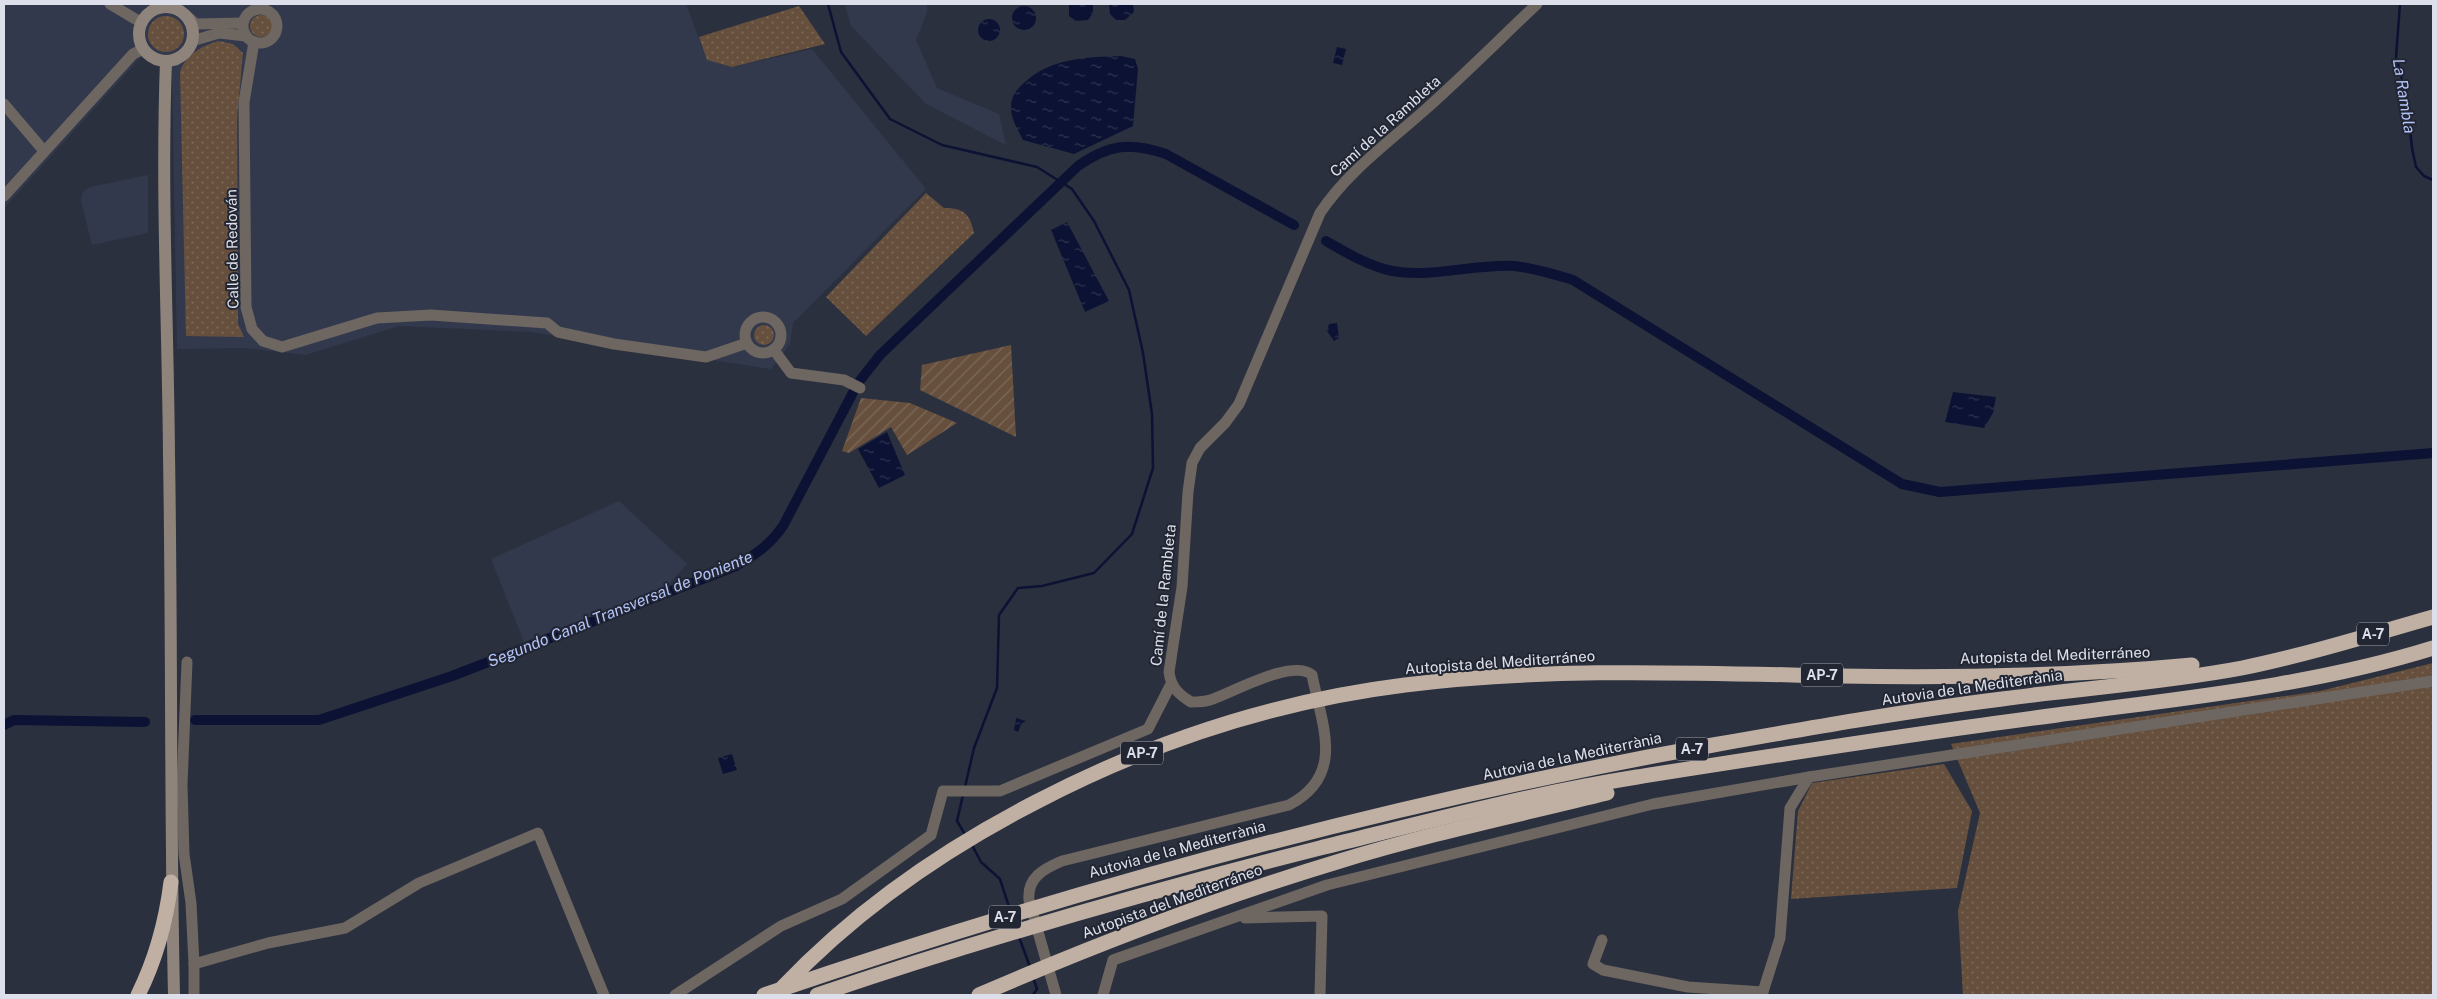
<svg xmlns="http://www.w3.org/2000/svg" width="2437" height="999" viewBox="0 0 2437 999" font-family="'Public Sans',sans-serif">
	<style>
		.built { fill: #33394d }
		.grass { fill: url(#grass-dots) }
		.garden { fill: url(#garden-furrows) }
		.water { fill: url(#water-ripples) }
		.lines { fill: none; stroke-linecap: round; stroke-linejoin: round }
		.stream { stroke: #0c1233; stroke-width: 2.5 }
		.canal { stroke: #0c1233; stroke-width: 10 }
		.street { stroke: #6d6661; stroke-width: 11 }
		.secondary { stroke: #8f847c; stroke-width: 12 }
		.highway { stroke: #c0b0a3; stroke-width: 15 }
		.labels { text-anchor: middle; dominant-baseline: central; stroke-width: 4; stroke-linejoin: round; paint-order: stroke }
		.shield { fill: #222633; stroke: #a5a8b3; stroke-width: 1 }
		.shield-label { font-size: 14px; font-weight: bold; fill: #dde0ea }
		.street-label { font-size: 15px; fill: #dde0ea; stroke: #222633 }
		.water-label { font-size: 16px; font-style: italic; fill: #b4c4f9; stroke: #222633 }
	</style>
	<defs>
		<pattern id="grass-dots" width="8" height="8" patternUnits="userSpaceOnUse" patternTransform="scale(1.25)"><rect width="8" height="8" fill="#66503d"/><path d="M2 2h.1M6 6h.1" fill="none" stroke="#7b6959" stroke-width="1.8" stroke-linecap="round"/></pattern>
		<pattern id="garden-furrows" width="10" height="10" patternUnits="userSpaceOnUse" patternTransform="scale(1.25)"><rect width="10" height="10" fill="#66503d"/><path d="M-1 1l2-2M0 10L10 0M9 11l2-2" fill="none" stroke="#7b6959"/></pattern>
		<pattern id="water-ripples" width="26" height="14" patternUnits="userSpaceOnUse" patternTransform="scale(1.25)"><rect width="26" height="14" fill="#0c1233"/><path d="M2 4q2-2 4 0t4 0M15 11q2-2 4 0t4 0" fill="none" stroke="#2f3451"/></pattern>
	</defs>
	<rect width="100%" height="100%" fill="#2b303e"/>
	<g class="built">
		<path d="M4,4H686L707,60L732,67L812,49L926,189L793,323L790,344L771,369L531,332L399,326L305,355L245,348L177,349L172,71L141,57L4,208Z"/>
		<path d="M845,4H927V12L916,40L937,88L999,114L1006,145L926,104L851,26Z"/>
		<path d="M148,175V233L92,245L81,200L83,192L90,187Z"/>
		<path d="M619,501L687,564L669,584L624,604L524,642L491,559Z"/>
	</g>
	<g class="grass">
		<path d="M799,6L825,44L732,67L707,60L699,37Z"/>
		<circle cx="261" cy="26" r="11"/>
		<circle cx="166" cy="34" r="18"/>
		<path d="M219,41L233,44L243,53L237,118L238,324L244,337L186,336L180,72C185,55 203,45 219,41Z"/>
		<path d="M926,193L944,208C964,208 970,214 974,233L866,336L826,297Z"/>
		<circle cx="764" cy="335" r="10"/>
		<path d="M2433,663V995H1963L1958,911L1980,813L1951,744L2320,691Z"/>
		<path d="M1944,764L1972,811L1957,888L1791,899L1798,811L1812,783Z"/>
	</g>
	<g class="garden">
		<path d="M1011,345L1016,437L920,390L922,365Z"/>
		<path d="M861,398L910,403L957,423L907,455L891,427L849,453L842,451Z"/>
	</g>
	<g class="water">
		<path d="M1069,4H1093V13L1088,20L1076,21L1069,16Z"/>
		<path d="M1109,4H1133L1134,12L1125,20H1116L1110,14Z"/>
		<circle cx="1024" cy="18" r="12"/>
		<circle cx="989" cy="30" r="11"/>
		<path d="M1337,47L1346,49L1342,65L1333,63Z"/>
		<path d="M1121,56L1135,59L1138,69L1133,126L1074,154L1023,140C1018,130 1011,119 1011,108C1011,95 1017,89 1025,82C1051,58 1087,57 1121,56Z"/>
		<path d="M1067,222L1109,301L1085,312L1051,230Z"/>
		<path d="M1337,323L1339,338L1334,341L1327,331L1329,324Z"/>
		<path d="M1953,392L1996,397L1993,413L1984,428L1945,422Z"/>
		<path d="M887,432L905,475L879,488L858,449Z"/>
		<path d="M1016,718L1026,721L1021,724L1018,732L1014,730Z"/>
		<path d="M732,754L737,770L723,774L718,758Z"/>
	</g>
	<g class="lines">
		<g class="stream">
			<path d="M828,4L841,52L890,119L942,145L1037,167L1072,189L1094,221L1129,290L1143,353L1152,414L1153,468L1132,534L1094,573L1042,586L1018,588L999,615L997,688L974,748L965,787"/>
			<path d="M2400,4L2396,57L2406,94L2412,148L2416,167L2424,176L2433,180"/>
			<path d="M963,795L957,821L966,836"/>
			<path d="M972,845L981,862L1000,879L1010,910"/>
			<path d="M1019,937L1030,967"/>
			<path d="M1033,977L1037,989L1033,995"/>
		</g>
		<g class="canal">
			<path d="M1326,241C1347,253 1368,266 1392,271C1432,278 1473,264 1514,266C1534,268 1553,274 1573,280L1902,484L1940,492L2433,453"/>
			<path d="M195,720H319L452,676L736,566C755,555 770,545 783,526L858,383L880,355L1078,166C1109,144 1130,142 1166,154L1294,225"/>
			<path d="M4,725L14,720L145,722"/>
		</g>
		<g class="street">
			<path d="M110,4L142,23"/>
			<circle cx="260" cy="26" r="17"/>
			<path d="M187,16L196,24L243,23"/>
			<path d="M192,41L219,33L246,36"/>
			<path d="M254,42L244,102L246,307L252,329L263,341L282,347L377,318L431,315L547,323L558,332L614,344L706,357L747,343"/>
			<path d="M4,104L44,151"/>
			<path d="M4,196L133,54L143,49"/>
			<circle cx="763" cy="335" r="18"/>
			<path d="M774,350L791,373L844,380L860,388"/>
			<path d="M187,662L182,785L184,854L191,903L194,964"/>
			<path d="M1245,918L1322,916L1320,995"/>
			<path d="M1602,940L1593,964L1603,970L1688,987L1763,992"/>
			<path d="M194,995V964L268,943L345,928L419,883L538,833L604,995"/>
			<path d="M675,995L781,926L842,899L931,835L943,791H1000L1148,729L1171,684"/>
			<path d="M1056,995L1029,900C1027,878 1043,869 1062,861L1289,805C1346,775 1322,726 1312,675C1292,658 1232,693 1210,700C1204,702 1197,702 1191,702C1178,694 1171,687 1169,672L1182,587L1188,492L1192,463L1200,448L1225,423L1239,404L1320,213C1347,172 1389,142 1426,109C1464,75 1500,39 1537,4"/>
			<path d="M1103,995L1113,960L1327,885L1653,804L1809,777"/>
			<path d="M1762,995L1780,938L1790,808L1809,777L2433,681"/>
		</g>
		<g class="secondary">
			<circle cx="166" cy="34" r="27"/>
			<path d="M166,61C161,193 168,324 169,455C172,635 170,815 174,995"/>
		</g>
		<g class="highway">
			<path d="M783,987C855,911 943,850 1036,802C1151,742 1276,701 1405,685C1549,667 1695,673 1840,676C1957,678 2075,676 2192,665"/>
			<path d="M138,995C156,959 166,922 171,882"/>
			<path d="M764,995C1073,889 1390,803 1713,745C1809,728 1906,711 2002,699C2082,688 2163,683 2242,668C2306,655 2370,635 2433,617"/>
			<path d="M817,995C982,939 1150,891 1320,848C1425,822 1530,794 1637,777C1777,755 1916,733 2057,715C2183,698 2311,686 2433,648"/>
			<path d="M979,995C1097,944 1217,898 1340,861C1428,834 1518,815 1607,793"/>
		</g>
	</g>
	<g class="labels">
		<g class="shield">
			<rect x="2357" y="622.5" width="32" height="23" rx="4"/>
			<rect x="1801" y="663.5" width="42" height="23" rx="4"/>
			<rect x="1676" y="737.5" width="32" height="23" rx="4"/>
			<rect x="1121" y="741.5" width="42" height="23" rx="4"/>
			<rect x="989" y="905.5" width="32" height="23" rx="4"/>
		</g>
		<g class="shield-label">
			<text x="2373" y="634">A-7</text>
			<text x="1822" y="675">AP-7</text>
			<text x="1692" y="749">A-7</text>
			<text x="1142" y="753">AP-7</text>
			<text x="1005" y="917">A-7</text>
		</g>
		<g class="street-label">
			<text transform="translate(1385 126) rotate(-42)">Camí de la Rambleta</text>
			<text transform="translate(232 249) rotate(-91)">Calle de Redován</text>
			<text transform="translate(1163 595) rotate(-84)">Camí de la Rambleta</text>
			<text transform="translate(2055 655) rotate(-2)">Autopista del Mediterráneo</text>
			<text transform="translate(1500 662) rotate(-4)">Autopista del Mediterráneo</text>
			<text transform="translate(1972 687) rotate(-8)">Autovia de la Mediterrània</text>
			<text transform="translate(1572 756) rotate(-12)">Autovia de la Mediterrània</text>
			<text transform="translate(1177 849) rotate(-15)">Autovia de la Mediterrània</text>
			<text transform="translate(1172 901) rotate(-20)">Autopista del Mediterráneo</text>
		</g>
		<g class="water-label">
			<text transform="translate(2404 96) rotate(81)">La Rambla</text>
			<text transform="translate(620 609) rotate(-22)">Segundo Canal Transversal de Poniente</text>
		</g>
	</g>
	<rect width="2437" height="999" fill="none" stroke="#dde0ea" stroke-width="10"/>
</svg>
